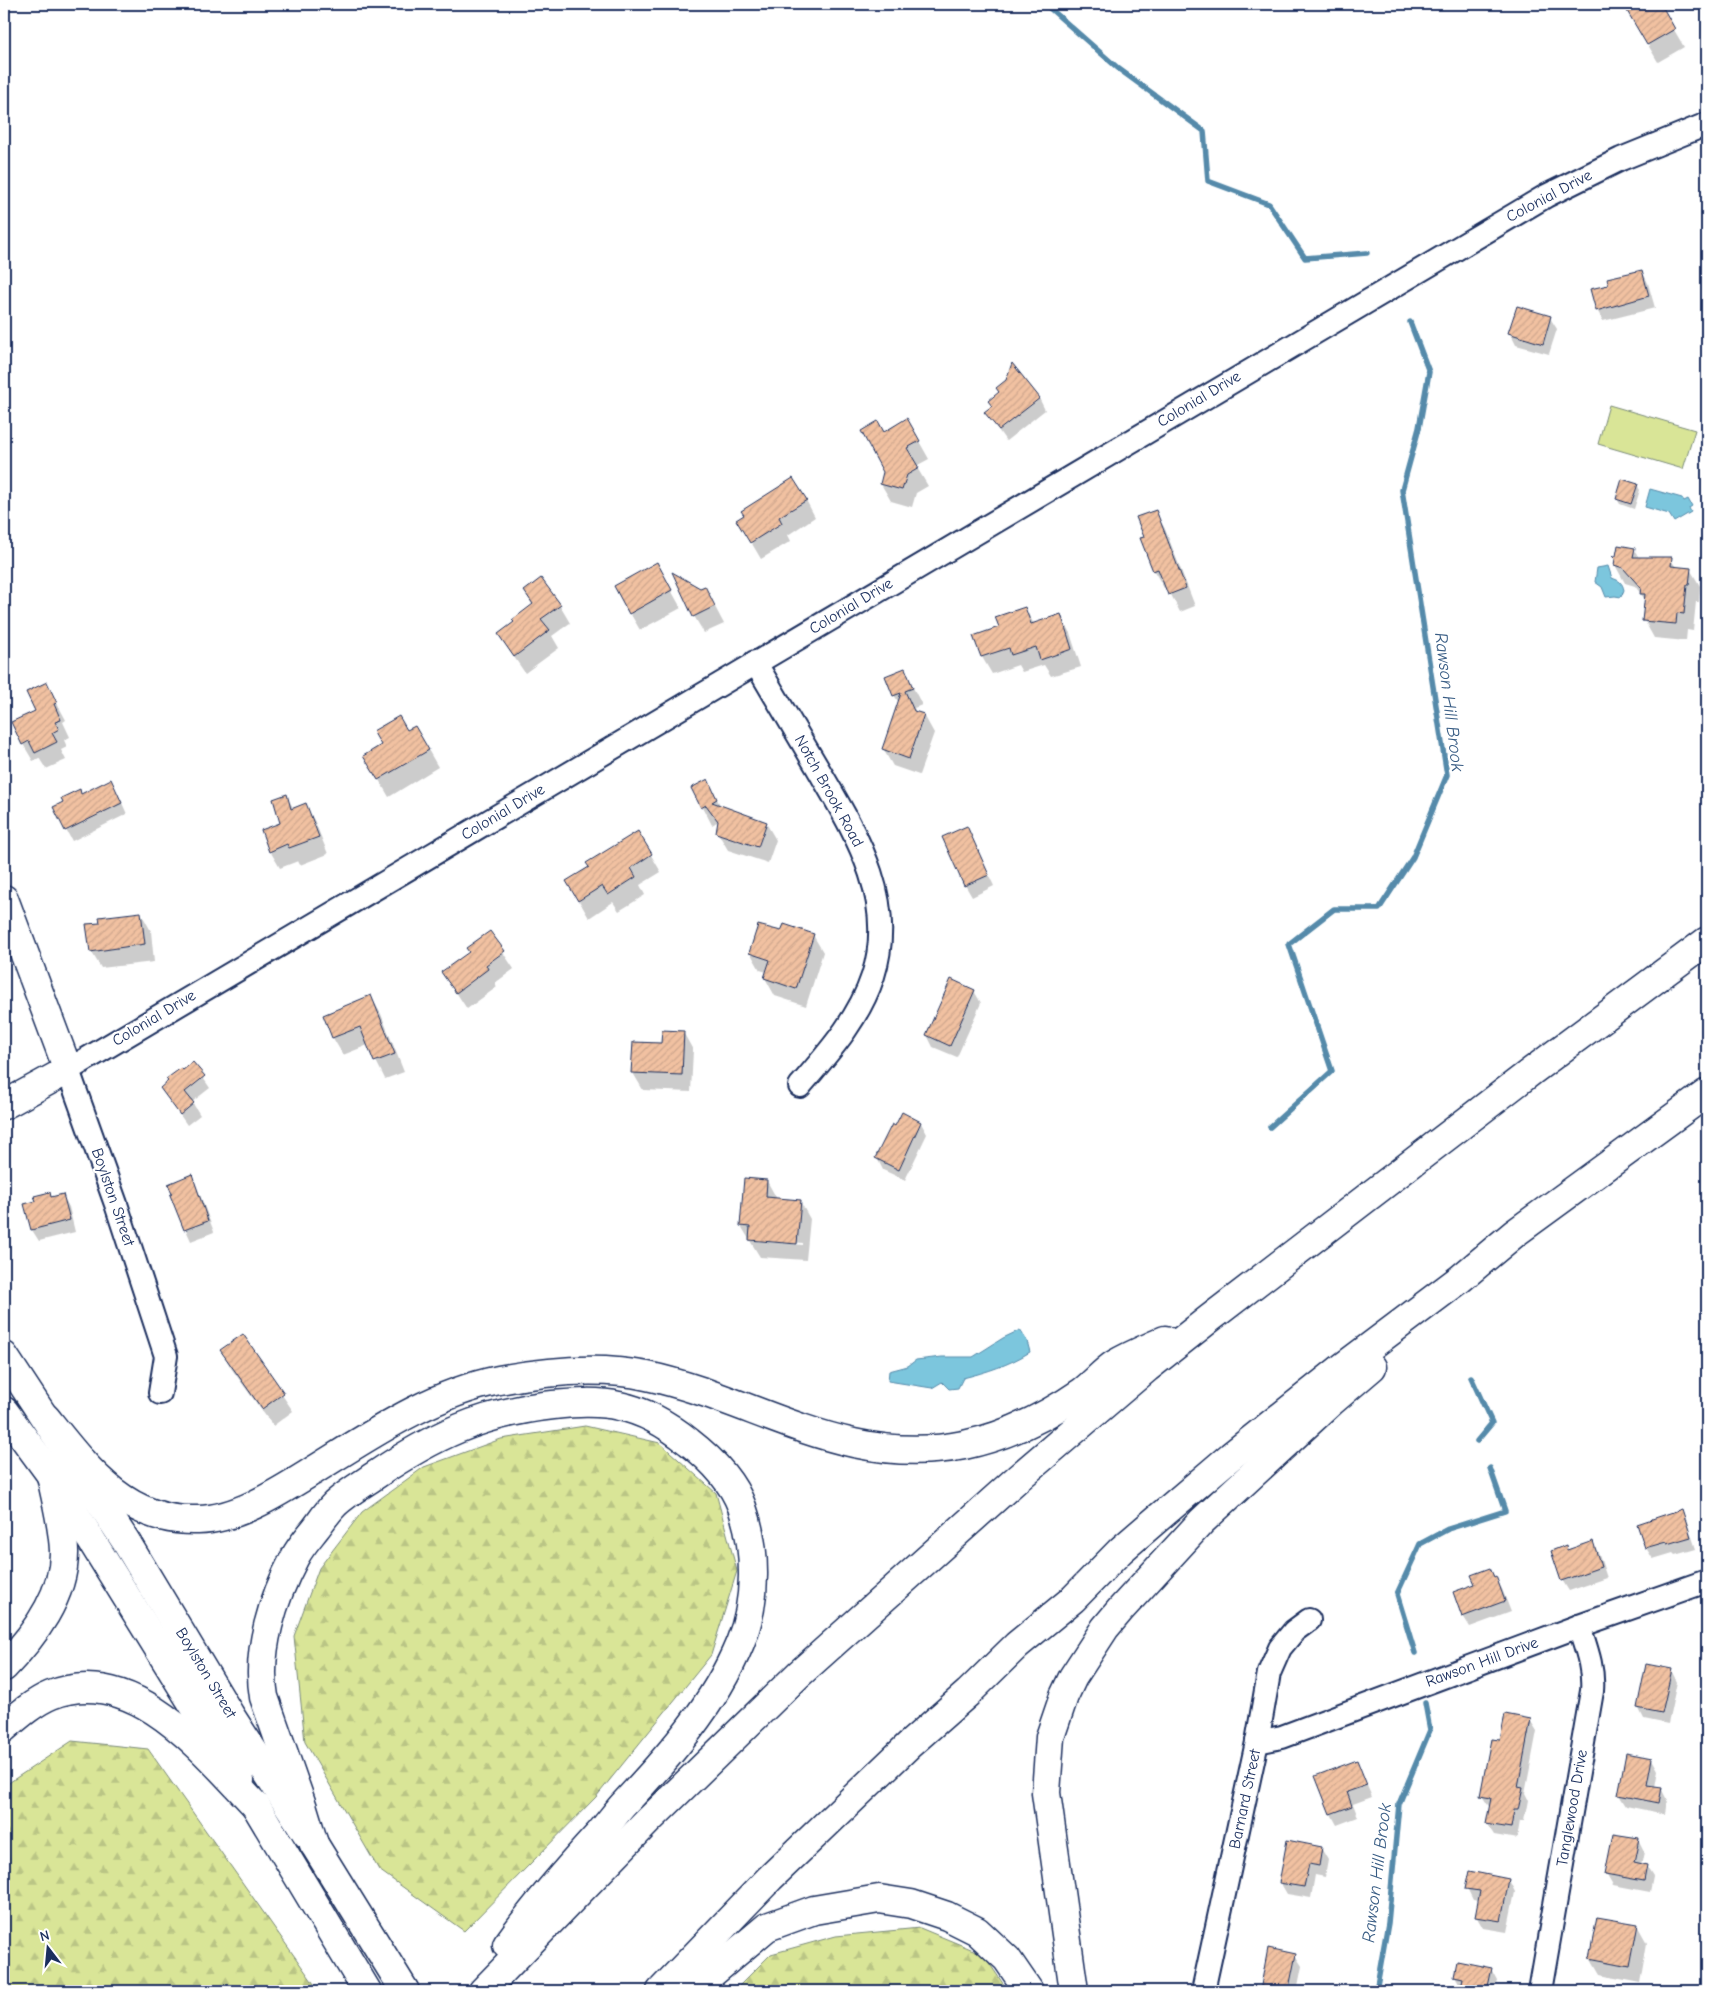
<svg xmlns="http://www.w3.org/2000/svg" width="1711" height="1995" viewBox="0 0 1711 1995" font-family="'Comic Neue',sans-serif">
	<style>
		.grass { fill: #d9e597; stroke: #7a8a7a }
		.forest { fill: url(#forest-firs); stroke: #7a8a7a }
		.water { fill: #7cc6dd; stroke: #558aaa }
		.shadow { fill: #0003; fill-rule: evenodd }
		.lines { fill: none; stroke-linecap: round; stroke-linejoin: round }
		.stream { stroke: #558aaa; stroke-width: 5.5 }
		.building { fill: url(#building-hatch); stroke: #1b2f5e }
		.street-casing { stroke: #1b2f5e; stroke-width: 26 }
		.secondary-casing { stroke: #1b2f5e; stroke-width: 31 }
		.primary-casing { stroke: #1b2f5e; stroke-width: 31 }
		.highway-casing { stroke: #1b2f5e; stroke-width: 31 }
		.street { stroke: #fff; stroke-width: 22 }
		.secondary { stroke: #fff; stroke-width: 28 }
		.primary { stroke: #fff; stroke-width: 28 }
		.highway { stroke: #fff; stroke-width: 28 }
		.labels { text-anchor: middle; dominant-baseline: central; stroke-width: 4.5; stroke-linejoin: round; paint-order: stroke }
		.street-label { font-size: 16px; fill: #1b2f5e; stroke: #fff }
		.water-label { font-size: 18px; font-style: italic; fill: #385c84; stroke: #fff }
	</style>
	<defs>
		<pattern id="forest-firs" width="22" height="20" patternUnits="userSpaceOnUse" patternTransform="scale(1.25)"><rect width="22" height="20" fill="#d9e597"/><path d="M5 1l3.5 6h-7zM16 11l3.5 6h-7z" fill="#bac585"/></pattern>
		<pattern id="building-hatch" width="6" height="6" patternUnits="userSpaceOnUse" patternTransform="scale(1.25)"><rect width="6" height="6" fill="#f1c1a1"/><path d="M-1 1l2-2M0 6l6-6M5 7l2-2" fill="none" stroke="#cea68d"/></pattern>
	</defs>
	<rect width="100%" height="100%" fill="#fff"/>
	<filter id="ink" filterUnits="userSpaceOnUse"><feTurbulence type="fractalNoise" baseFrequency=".02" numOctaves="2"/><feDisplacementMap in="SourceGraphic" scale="10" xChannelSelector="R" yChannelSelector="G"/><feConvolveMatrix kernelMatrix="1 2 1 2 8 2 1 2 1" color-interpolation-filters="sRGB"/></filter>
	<g filter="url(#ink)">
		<path class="grass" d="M1609,405L1695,430L1683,469L1598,444Z"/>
		<g class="forest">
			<path d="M585,1426L660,1443L716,1493L737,1571L711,1655L596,1797L464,1931L379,1870L305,1742L294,1636L319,1568L362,1512L424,1467L501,1439Z"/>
			<path d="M72,1741L148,1749L319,1991H4V1786Z"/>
			<path d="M920,1928L983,1954L1008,1991H734L771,1954L836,1936Z"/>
		</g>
		<g class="water">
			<path d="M1650,489L1682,498L1684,501L1688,499L1692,506L1689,508L1691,512L1674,522L1669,514L1645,507Z"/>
			<path d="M1608,566L1612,578C1620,581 1622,582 1624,590L1621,597L1615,596L1606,597L1602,587L1595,582L1597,568Z"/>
			<path d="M1020,1330L1027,1341L1030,1352C1009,1365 987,1372 963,1378L958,1388L949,1389L942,1382L932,1388L888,1381L889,1371L908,1366L916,1360L942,1357H973L1003,1338Z"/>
		</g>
		<g class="shadow">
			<path d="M1624,4H1659L1684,47L1658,62Z"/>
			<path d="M1642,271L1648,283L1655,308L1603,321L1597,310Z"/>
			<path d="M1550,318L1557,329L1549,354L1516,345L1510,333Z"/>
			<path d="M1039,398L1045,410L1006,441L986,413Z"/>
			<path d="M907,420L929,459L916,466L928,486L916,493L912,507L891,501L881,484L884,471Z"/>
			<path d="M1637,485L1640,490L1634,509L1620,504L1617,499Z"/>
			<path d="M806,500L815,517L788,535L791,541L761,559L738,520Z"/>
			<path d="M1155,512L1165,529L1195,606L1180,612L1167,587L1164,588L1154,571L1142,539L1145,538Z"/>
			<path d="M1634,549L1639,558L1671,559L1676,568L1690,569L1700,586L1699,602H1696L1693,631L1687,630L1686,641L1654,638L1644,620L1646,601L1635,586L1625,583L1615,565Z"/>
			<path d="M666,581L681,608L640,630L630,613Z"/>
			<path d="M525,592L560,606L570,623L552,636L559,648L525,673L499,635L533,606Z"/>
			<path d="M714,605L724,624L704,633L694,616Z"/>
			<path d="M1025,609L1034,624L1060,616L1070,633L1081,667L1051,676L1044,665L1022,672L1018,665L992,674L982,657Z"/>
			<path d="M904,670L922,705L914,708L916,713L924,715L934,733L919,775L893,766L883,749L899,703L894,695Z"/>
			<path d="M46,683L66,720L63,722L70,737L64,740L67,747L61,750L66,760L46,769L39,758L33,761L23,744Z"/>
			<path d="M415,727L438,767L389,797L365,756Z"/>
			<path d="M708,781L721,807L766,823L776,840L768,863L728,850L718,833L719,824L717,822L712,825L693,788Z"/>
			<path d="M117,792L127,814L72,841L66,830L82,795Z"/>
			<path d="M286,796L294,809L305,805L315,822L328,854L300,865L298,861L280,868L270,851L282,824Z"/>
			<path d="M966,827L994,886L972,897L965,885Z"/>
			<path d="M638,833L661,872L640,885L645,895L619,911L613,902L589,918L578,899L590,868Z"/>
			<path d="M141,913L151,931L154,962L101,968L91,951L101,924Z"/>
			<path d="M490,933L514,969L495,983L497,987L467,1009L443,972L470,952Z"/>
			<path d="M782,933L813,935L823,952L806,1006L775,996L765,978L767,972L760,970L750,952Z"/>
			<path d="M974,991L981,1003L957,1057L933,1047L927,1035Z"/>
			<path d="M371,997L381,1014L404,1072L385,1079L368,1045L343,1055L333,1038L324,1015Z"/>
			<path d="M683,1032L693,1050L691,1092L643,1090L633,1073L663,1044Z"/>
			<path d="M193,1063L210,1088L192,1102L200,1115L187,1125L161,1088Z"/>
			<path d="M921,1123L927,1134L905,1180L883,1170L877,1158L896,1127Z"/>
			<path d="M191,1175L197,1187L214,1232L191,1241L171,1196Z"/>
			<path d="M767,1181L777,1199L800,1201L810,1219L806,1260L760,1257L741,1226ZM756,1239L803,1243V1245L756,1241Z"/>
			<path d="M50,1193L52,1198L63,1196L69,1207L75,1232L39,1241L32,1230L37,1202Z"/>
			<path d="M242,1336L293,1411L273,1426L231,1368L221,1350Z"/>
			<path d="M1681,1510L1687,1522L1696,1549L1675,1555L1673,1553L1653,1559L1646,1548L1639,1525Z"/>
			<path d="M1592,1542L1599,1554L1607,1578L1569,1591L1562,1580L1567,1551Z"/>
			<path d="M1490,1569L1502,1589L1511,1612L1470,1627L1463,1616L1476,1585Z"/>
			<path d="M1671,1670L1677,1682L1668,1724L1644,1719L1638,1707Z"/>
			<path d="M1530,1720L1537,1731L1525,1794L1528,1800L1524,1821H1520L1517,1839L1494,1835L1487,1824L1490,1808L1482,1796L1501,1742Z"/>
			<path d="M1652,1759L1658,1770L1655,1787L1661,1788L1667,1800L1665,1814L1626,1806L1619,1795Z"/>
			<path d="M1356,1761L1372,1797L1353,1804L1358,1817L1337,1825L1331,1814Z"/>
			<path d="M1638,1839L1644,1851L1641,1865L1646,1866L1653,1877L1650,1892L1613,1885L1606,1873Z"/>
			<path d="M1321,1848L1328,1860L1325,1877L1315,1875L1311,1898L1287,1894L1280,1882Z"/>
			<path d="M1509,1880L1515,1892L1507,1932L1483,1928L1476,1916L1479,1901L1473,1900L1467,1888Z"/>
			<path d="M1637,1925L1647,1943L1640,1983L1600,1975L1590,1958Z"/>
			<path d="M1295,1955L1302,1966L1297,1991H1262Z"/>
			<path d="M1491,1969L1497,1980L1495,1991H1461L1462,1988L1455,1976Z"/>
		</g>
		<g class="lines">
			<g class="stream">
				<path d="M1045,4L1119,69L1204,131L1208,181L1269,204L1305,258L1367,253"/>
				<path d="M1270,1127L1332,1071L1289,944L1334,909H1379L1413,857L1447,775L1402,490L1419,428L1429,372L1410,322"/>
				<path d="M1471,1377L1492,1423L1477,1441"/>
				<path d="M1415,1653L1397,1594L1420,1544L1448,1529L1505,1511L1490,1468"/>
				<path d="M1376,1991L1388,1923L1399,1804L1430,1730L1425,1703"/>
			</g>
		</g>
		<g class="building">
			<path d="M1623,4H1661L1675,29L1647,45Z"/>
			<path d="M1642,270L1649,296L1596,311L1590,289L1608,285L1607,278Z"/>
			<path d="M1517,306L1551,316L1543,344L1508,333Z"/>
			<path d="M1012,363L1040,398L999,430L984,412L992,406L988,401L999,392L996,388L1006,380Z"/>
			<path d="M907,418L920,441L907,448L919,468L907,475L902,490L880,484L883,472L861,431L878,421L884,432Z"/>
			<path d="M793,478L807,500L779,517L782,523L750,543L736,520L744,515L741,511Z"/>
			<path d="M1622,479L1638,484L1631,504L1616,499Z"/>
			<path d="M1156,510L1186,588L1168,595L1158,569L1153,571L1140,538L1144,537L1136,517Z"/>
			<path d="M1618,545L1635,548L1633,557H1672L1671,566L1691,568L1689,585H1687L1684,614L1677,613L1676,624L1642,621L1645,594H1640L1641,588L1623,568L1614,565L1615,559L1612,556H1616Z"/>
			<path d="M657,562L672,590L629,614L614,586Z"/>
			<path d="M672,572L700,588L705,586L715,606L693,617Z"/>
			<path d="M541,578L561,605L541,619L550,630L514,657L498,634L514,622L512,620L533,604L524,591Z"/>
			<path d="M1025,607L1031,624L1061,614L1072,649L1040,660L1036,647L1011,655L1009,648L981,657L973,636L999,627L995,617Z"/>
			<path d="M905,668L913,688L905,691L914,711L924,714L909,759L882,749L901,693L893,696L885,676Z"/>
			<path d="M47,682L57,703L54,704L61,720L55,722L59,729L52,733L57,742L35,753L29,741L22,745L11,722L35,711L26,692Z"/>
			<path d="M399,716L407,730L415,726L429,750L378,780L363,756L381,745L373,731Z"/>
			<path d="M111,779L122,803L65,831L53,807L63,802L61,798L80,789L81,794Z"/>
			<path d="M708,779L717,799L712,802L767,822L758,847L716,833L718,821L706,805L701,808L691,788Z"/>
			<path d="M287,794L291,809L306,803L319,837L289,848L287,844L269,852L261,830L280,823L273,799Z"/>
			<path d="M967,826L989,875L964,886L942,837Z"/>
			<path d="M638,831L652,854L631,868L636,877L608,895L602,886L578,901L566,881L589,867L586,863Z"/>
			<path d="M141,912L145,944L90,952L86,924L100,923L99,917Z"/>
			<path d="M784,924L814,934L796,989L764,978L770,960L749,953L758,925L781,931Z"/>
			<path d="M490,931L505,951L486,965L488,969L456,993L441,972L469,952L466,948Z"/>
			<path d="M951,979L975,990L950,1046L926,1035Z"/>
			<path d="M371,995L395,1054L374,1062L360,1027L332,1038L323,1015Z"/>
			<path d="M662,1030L684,1031L682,1075L631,1073L633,1042L661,1043Z"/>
			<path d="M193,1062L205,1076L185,1092L194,1103L180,1115L160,1088L168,1081L166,1079L181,1068L183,1070Z"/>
			<path d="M902,1112L921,1122L899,1170L875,1158L892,1124L895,1126Z"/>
			<path d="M192,1174L208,1221L184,1230L170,1195L172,1194L168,1184Z"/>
			<path d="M744,1178L767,1180L766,1197L801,1200L797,1244L749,1240L750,1227L740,1226Z"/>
			<path d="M50,1192L51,1197L63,1194L70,1220L31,1230L24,1204L36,1201L34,1196Z"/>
			<path d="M243,1334L284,1393L262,1409L220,1350Z"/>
			<path d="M1682,1509L1691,1537L1667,1544L1666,1542L1645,1548L1637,1524Z"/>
			<path d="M1593,1541L1601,1567L1561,1581L1551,1551L1566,1545L1567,1550Z"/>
			<path d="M1490,1568L1494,1577L1496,1576L1505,1601L1462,1617L1453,1592L1475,1584L1471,1575Z"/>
			<path d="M1646,1664L1672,1669L1662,1713L1637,1708Z"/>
			<path d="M1505,1714L1531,1719L1518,1787L1523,1788L1518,1810H1514L1511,1828L1486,1824L1491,1798L1480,1796L1491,1739L1500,1740Z"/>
			<path d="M1626,1753L1652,1758L1647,1785L1662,1787L1659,1803L1618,1795Z"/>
			<path d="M1357,1760L1367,1785L1347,1792L1352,1806L1330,1814L1315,1776Z"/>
			<path d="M1613,1834L1639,1838L1634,1862L1647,1865L1644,1881L1605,1874Z"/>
			<path d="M1287,1840L1322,1847L1319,1866L1309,1864L1304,1887L1279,1883Z"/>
			<path d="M1469,1871L1509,1879L1501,1921L1475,1917L1480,1891L1465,1889Z"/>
			<path d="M1597,1917L1638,1924L1630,1966L1589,1958Z"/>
			<path d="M1268,1948L1296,1954L1289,1988H1288L1287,1991H1260Z"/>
			<path d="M1457,1961L1492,1968L1487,1991H1460L1463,1978L1454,1976Z"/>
		</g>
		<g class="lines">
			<g class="street-casing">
				<g id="street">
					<path d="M755,662C776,697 796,732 817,767C854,831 898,899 873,976C859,1019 829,1052 800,1086"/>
					<path d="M160,1393L166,1356L116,1204L68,1070L1546,196L1621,159L1707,124"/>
					<path d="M1257,1742L1282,1737L1579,1626L1707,1581"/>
					<path d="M1203,1991L1257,1742L1269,1673L1280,1648L1294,1631L1309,1620"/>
					<path d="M1540,1991L1592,1691C1594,1668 1586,1648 1579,1626"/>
				</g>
			</g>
			<g class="secondary-casing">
				<g id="secondary">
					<path d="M4,899L68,1070L4,1105"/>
					<path d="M4,1356L125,1540L230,1715L307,1834"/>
					<path d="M4,1411L51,1475L240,1780"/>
				</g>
			</g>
			<g class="primary-casing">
				<g id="primary">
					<path d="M256,1806L367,1991"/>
					<path d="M314,1844L405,1991"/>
				</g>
			</g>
			<g class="highway-casing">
				<g id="highway">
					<path d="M46,1418C86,1468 126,1523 198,1520C239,1519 282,1490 316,1469C374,1433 431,1394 499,1380C547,1371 599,1366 647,1376C755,1399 846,1469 964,1445C1006,1436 1046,1417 1082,1392C1093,1384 1103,1372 1115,1364C1130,1355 1148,1348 1165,1340"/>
					<path d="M4,1667C33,1637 65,1596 64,1551C63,1525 56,1501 51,1475"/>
					<path d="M4,1728C18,1716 34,1702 51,1695C134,1662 205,1753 256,1806"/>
					<path d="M314,1844L303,1808L264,1697C256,1651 273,1598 295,1557C300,1547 309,1537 316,1528C322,1520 328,1511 335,1504C347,1493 361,1485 374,1476C433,1436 481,1413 553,1405C574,1403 598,1401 619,1406C645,1411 668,1425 689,1442C711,1459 732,1480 742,1507C757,1549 757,1602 740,1643C714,1706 669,1756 623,1805C615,1814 608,1824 600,1833C567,1869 535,1905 507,1945"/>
					<path d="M483,1991L647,1822L799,1674L1017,1479L1147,1368L1209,1319L1532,1071L1707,941"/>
					<path d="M661,1991L770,1878L910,1744L968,1693L1017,1645L1073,1599L1121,1550L1157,1519L1231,1456L1343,1367L1460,1279L1515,1233L1707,1093"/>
					<path d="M691,1991L767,1927L814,1910L879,1899L911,1904L947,1916L977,1931L1007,1959L1029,1991"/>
					<path d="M1074,1991L1046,1793L1050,1737L1064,1696L1073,1677L1105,1628L1121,1609L1202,1521L1331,1402L1372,1367"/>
				</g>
			</g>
			<use href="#street" class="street"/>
			<use href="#secondary" class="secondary"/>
			<use href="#primary" class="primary"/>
			<use href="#highway" class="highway"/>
		</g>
	</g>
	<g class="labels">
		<g class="street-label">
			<text transform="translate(1549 196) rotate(-28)">Colonial Drive</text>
			<text transform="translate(1199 399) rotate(-31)">Colonial Drive</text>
			<text transform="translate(851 606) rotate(-31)">Colonial Drive</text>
			<text transform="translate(829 791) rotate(61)">Notch Brook Road</text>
			<text transform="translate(503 812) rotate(-31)">Colonial Drive</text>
			<text transform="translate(154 1018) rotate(-31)">Colonial Drive</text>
			<text transform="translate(113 1197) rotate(71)">Boylston Street</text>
			<text transform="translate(1482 1662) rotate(-20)">Rawson Hill Drive</text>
			<text transform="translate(206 1673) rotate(59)">Boylston Street</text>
			<text transform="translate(1245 1799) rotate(-78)">Barnard Street</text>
			<text transform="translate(1572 1808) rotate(-80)">Tanglewood Drive</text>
		</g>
		<g class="water-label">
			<text transform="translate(1449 702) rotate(83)">Rawson Hill Brook</text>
			<text transform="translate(1377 1873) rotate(-83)">Rawson Hill Brook</text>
		</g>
	</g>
	<rect width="1711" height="1995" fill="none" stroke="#fff" stroke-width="20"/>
	<rect x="10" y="10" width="1691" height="1975" fill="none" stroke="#1b2f5e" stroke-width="2" filter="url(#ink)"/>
	<g transform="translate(48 1948) rotate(344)" stroke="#ffffff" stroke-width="4" paint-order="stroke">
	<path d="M0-4L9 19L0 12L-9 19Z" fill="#1b2f5e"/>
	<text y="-8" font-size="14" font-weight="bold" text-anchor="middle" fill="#1b2f5e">N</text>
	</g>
</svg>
